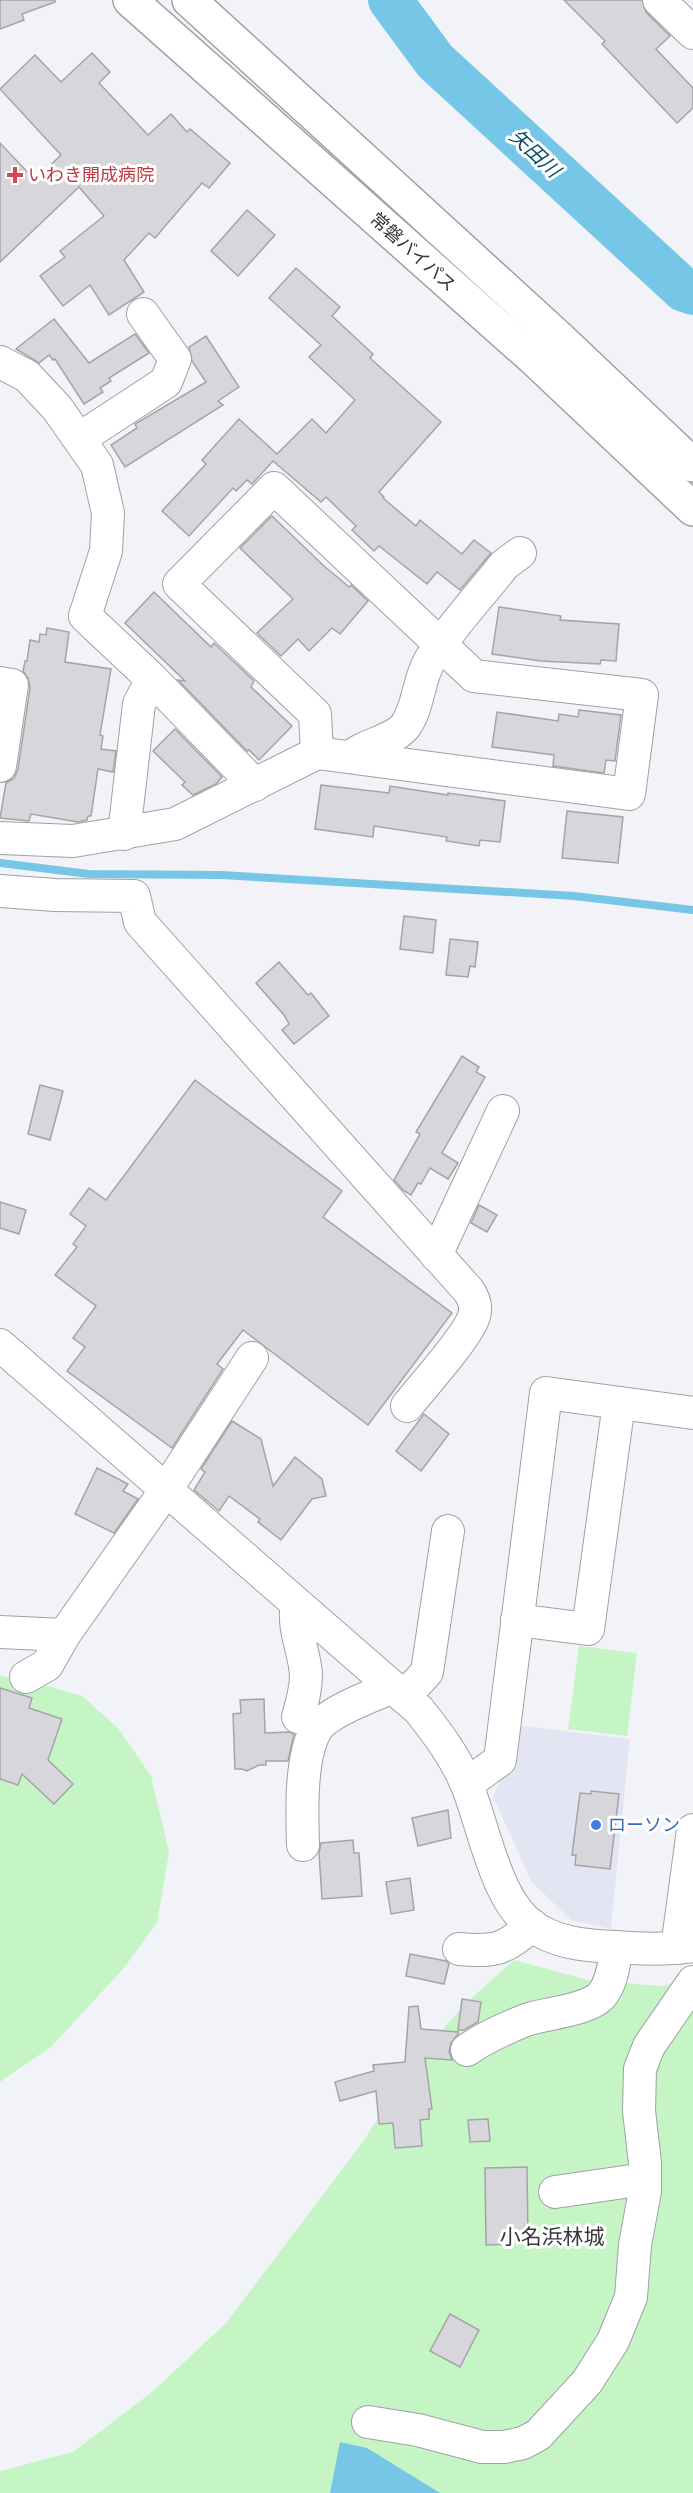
<svg xmlns="http://www.w3.org/2000/svg" width="693" height="2493" viewBox="0 0 693 2493" font-family="Cabin,'Noto Sans JP',sans-serif">
	<style>
		.built { fill: #e3e6f2 }
		.green { fill: #c5f5c4 }
		.water { fill: #76c6e7 }
		.lines { fill: none; stroke-linecap: round; stroke-linejoin: round }
		.stream { stroke: #76c6e7; stroke-width: 8 }
		.river { stroke: #76c6e7; stroke-width: 44 }
		.building { fill: #d7d6db; stroke: #a4a4a8; stroke-width: 1.5 }
		.minor-casing { stroke: #a0a1a5; stroke-width: 34 }
		.highway-casing { stroke: #a0a1a5; stroke-width: 36 }
		.minor { stroke: #fff; stroke-width: 32 }
		.highway { stroke: #fff; stroke-width: 33 }
		.health-dot { fill: #e0444e; stroke: #fff; stroke-width: 2 }
		.shop-dot { fill: #3f7fe0; stroke: #fff; stroke-width: 2 }
		.labels { text-anchor: middle; dominant-baseline: central; stroke-width: 6; stroke-linejoin: round; paint-order: stroke }
		.health-label { font-size: 18px; fill: #be3a42; stroke: #fff; text-anchor: start }
		.street-label { font-size: 18px; fill: #353638; stroke: #fff }
		.shop-label { font-size: 18px; fill: #366cbe; stroke: #fff; text-anchor: start }
		.water-label { font-size: 20px; font-style: italic; fill: #084e65; stroke: #fff }
		.quarter-label { font-size: 21px; fill: #353638; stroke: #fff }
	</style>
	<rect width="100%" height="100%" fill="#f2f3f8"/>
	<path class="built" d="M515,1725L630,1739L611,1929L571,1920L531,1881L493,1796L507,1767Z"/>
	<g class="green">
		<path d="M579,1646L637,1653L627,1736L568,1729Z"/>
		<path d="M0,1676L37,1683L82,1696L118,1728L151,1776L169,1852L157,1923L123,1969L52,2046L0,2082Z"/>
		<path d="M514,1960L588,1980L660,1986L693,1980V2493H0V2471L73,2452L151,2393L226,2323L362,2143L413,2063L465,2004Z"/>
	</g>
	<path class="water" d="M340,2442L367,2448L440,2493H330Z"/>
	<g class="lines">
		<path class="stream" d="M0,863L89,874L221,875L574,896L693,910"/>
		<path class="river" d="M390,0L435,61L684,290L693,293"/>
	</g>
	<g class="building">
		<path d="M0,0H55V2L22,14L24,20L0,29Z"/>
		<path d="M564,0H642L646,12L670,36L656,49L693,88V108L677,123L602,44L605,41Z"/>
		<path d="M92,53L110,72L99,83L148,135L171,114L187,132L190,129L230,163L209,188L202,183L155,238L149,233L124,260L144,292L109,315L90,285L63,306L40,276L65,257L60,251L104,216L79,187L0,262V143L35,180L61,155L0,89L35,55L61,82Z"/>
		<path d="M247,210L275,235L238,276L211,251Z"/>
		<path d="M296,268L340,307L332,316L373,354L370,358L441,422L379,492L384,497L383,498L416,526L420,520L462,554L474,540L491,553L460,590L437,572L427,584L379,546L374,551L352,530L356,526L326,497L321,502L273,461L252,484L247,480L236,491L233,488L189,536L162,511L206,464L202,460L239,419L277,454L312,419L326,433L355,400L309,357L321,345L269,298Z"/>
		<path d="M54,319L89,363L135,334L149,353L109,378L111,381L100,388L103,392L84,404L55,359L53,360L49,355L39,363L16,349Z"/>
		<path d="M206,336L239,387L218,401L223,405L125,467L111,445L137,428L135,424L206,382L192,361L189,347Z"/>
		<path d="M272,516L324,566L349,587L351,585L368,601L340,634L332,628L309,651L298,639L281,656L257,633L293,599L240,548Z"/>
		<path d="M154,592L211,647L214,643L254,681L251,687L292,726L259,760L249,750L247,751L178,680L185,681L125,623Z"/>
		<path d="M499,607L561,616L560,620L619,624L616,661L601,660L600,664L541,661L492,654Z"/>
		<path d="M47,628L69,632L65,662L111,669L100,735L103,736L101,749L116,751L113,772L98,769L91,816H88L87,820L78,822L31,814L29,821L0,818L6,783L14,778L18,769L30,688L28,678L23,671L25,661H27L30,640L39,642L40,634L46,635Z"/>
		<path d="M579,710L621,715L615,761L606,760L604,773L553,766L554,755L492,747L497,712L558,721L559,714L578,717Z"/>
		<path d="M175,729L222,777L216,784L193,795L182,785L185,782L153,751Z"/>
		<path d="M321,785L389,793L390,786L448,795V793L505,801L500,842L480,840L479,846L446,841L447,837L374,826L373,837L315,829Z"/>
		<path d="M567,811L623,817L618,863L562,858Z"/>
		<path d="M404,916L436,920L433,953L400,949Z"/>
		<path d="M450,939L478,942L475,967L470,966L468,977L446,975Z"/>
		<path d="M279,962L308,995L311,993L329,1016L294,1044L282,1030L289,1024L284,1015L256,983Z"/>
		<path d="M462,1056L479,1067L476,1072L485,1077L442,1153L458,1163L448,1179L430,1168L421,1184L418,1183L411,1195L403,1190L394,1180L420,1134L416,1132Z"/>
		<path d="M195,1080L342,1191L323,1217L452,1313L368,1425L243,1330L217,1364L223,1369L172,1448L67,1371L85,1347L73,1338L96,1306L55,1275L77,1247L73,1244L86,1226L70,1214L89,1188L106,1200Z"/>
		<path d="M40,1085L63,1091L50,1140L28,1134Z"/>
		<path d="M0,1202L26,1210L19,1234L0,1228Z"/>
		<path d="M479,1205L497,1215L487,1232L471,1223Z"/>
		<path d="M424,1414L449,1434L421,1471L396,1451Z"/>
		<path d="M232,1421L261,1439L273,1486L295,1457L322,1479L326,1496L312,1499L281,1540L258,1522L260,1519L229,1496L219,1511L194,1490L205,1472L201,1469Z"/>
		<path d="M97,1468L128,1484L123,1491L138,1499L114,1533L75,1514Z"/>
		<path d="M0,1688L32,1698L29,1708L62,1719L48,1760L73,1784L54,1804L22,1774L18,1785L0,1779Z"/>
		<path d="M264,1699L265,1733L290,1732L294,1734L288,1761H266V1765H259L247,1771L242,1769H235L233,1714L241,1713L240,1700Z"/>
		<path d="M591,1791L619,1794L610,1869L575,1865L576,1855H572L580,1793L591,1794Z"/>
		<path d="M448,1810L451,1838L418,1846L412,1818Z"/>
		<path d="M353,1840L354,1853H359L362,1896L322,1899L319,1853L321,1843Z"/>
		<path d="M410,1878L414,1910L391,1914L386,1882Z"/>
		<path d="M410,1954L446,1961L449,1964L444,1984L406,1976Z"/>
		<path d="M462,1999L481,2002L478,2022L464,2030H458Z"/>
		<path d="M418,2006L421,2029L458,2032V2034L451,2043L449,2052L452,2060L425,2058L432,2109H429V2119L420,2120L422,2146L395,2148L393,2123L379,2124L376,2091L340,2101L335,2082L374,2071L373,2065L405,2062L409,2007Z"/>
		<path d="M488,2119L490,2141L470,2142L468,2120Z"/>
		<path d="M527,2167L528,2237H513V2244L486,2245L485,2168Z"/>
		<path d="M450,2314L479,2330L460,2367L430,2351Z"/>
	</g>
	<g class="lines">
		<g class="minor-casing">
			<g id="minor">
				<path d="M659,0L693,33"/>
				<path d="M0,362L27,376L57,408L97,465L108,513L106,551L85,616L152,679L255,785"/>
				<path d="M79,439L166,382L175,359L143,314"/>
				<path d="M0,683L12,685L0,766"/>
				<path d="M351,757C366,743 395,741 406,725C419,706 418,680 430,660C451,626 480,596 504,565L520,553"/>
				<path d="M124,834L139,704L152,679"/>
				<path d="M0,838L73,841L175,824L317,753L629,794L642,695L474,676L274,488L179,584L315,714L317,753"/>
				<path d="M0,891L55,895L134,896L140,922L468,1290C474,1298 477,1306 474,1316C469,1335 422,1387 407,1406"/>
				<path d="M436,1255L503,1111"/>
				<path d="M0,1345L419,1710C438,1734 454,1755 466,1783C485,1827 495,1907 540,1931C563,1944 590,1946 616,1947C641,1949 667,1950 693,1946"/>
				<path d="M297,1605C292,1628 305,1652 306,1675C306,1690 302,1703 298,1717"/>
				<path d="M517,1620L588,1629L619,1403"/>
				<path d="M0,1632L64,1635L166,1490L252,1358"/>
				<path d="M26,1677L47,1665L64,1635"/>
				<path d="M404,1697L427,1672L448,1531"/>
				<path d="M467,1784L500,1760L546,1393L693,1413"/>
				<path d="M303,1845C302,1814 300,1757 316,1730C326,1712 374,1695 393,1687"/>
				<path d="M677,1948L693,1830"/>
				<path d="M459,1949C495,1952 505,1950 532,1925"/>
				<path d="M467,2050C485,2037 506,2028 526,2020C546,2013 586,2011 601,1996C612,1984 614,1963 617,1948"/>
				<path d="M555,2192L645,2179"/>
				<path d="M368,2422L418,2430L482,2447H504L523,2443L538,2435L587,2382L613,2341L631,2297L635,2245L645,2191V2163L639,2111L640,2069L649,2046L693,1982"/>
			</g>
		</g>
		<g class="highway-casing">
			<g id="highway">
				<path d="M130,0L533,358L693,509"/>
				<path d="M189,0L559,338L693,465"/>
			</g>
		</g>
		<use href="#minor" class="minor"/>
		<use href="#highway" class="highway"/>
	</g>
	<path class="health-dot" d="M12 166h6v6h6v6h-6v6h-6v-6h-6v-6h6z"/>
	<circle class="shop-dot" cx="596" cy="1825" r="6"/>
	<g class="labels">
		<g class="health-label">
			<text x="28" y="175">いわき開成病院</text>
		</g>
		<g class="street-label">
			<text transform="translate(413 252) rotate(42)">常磐バイパス</text>
		</g>
		<g class="shop-label">
			<text x="608" y="1825">ローソン</text>
		</g>
		<g class="water-label">
			<text transform="translate(535 153) rotate(43)">矢田川</text>
		</g>
		<g class="quarter-label">
			<text x="552" y="2236">小名浜林城</text>
		</g>
	</g>
</svg>
